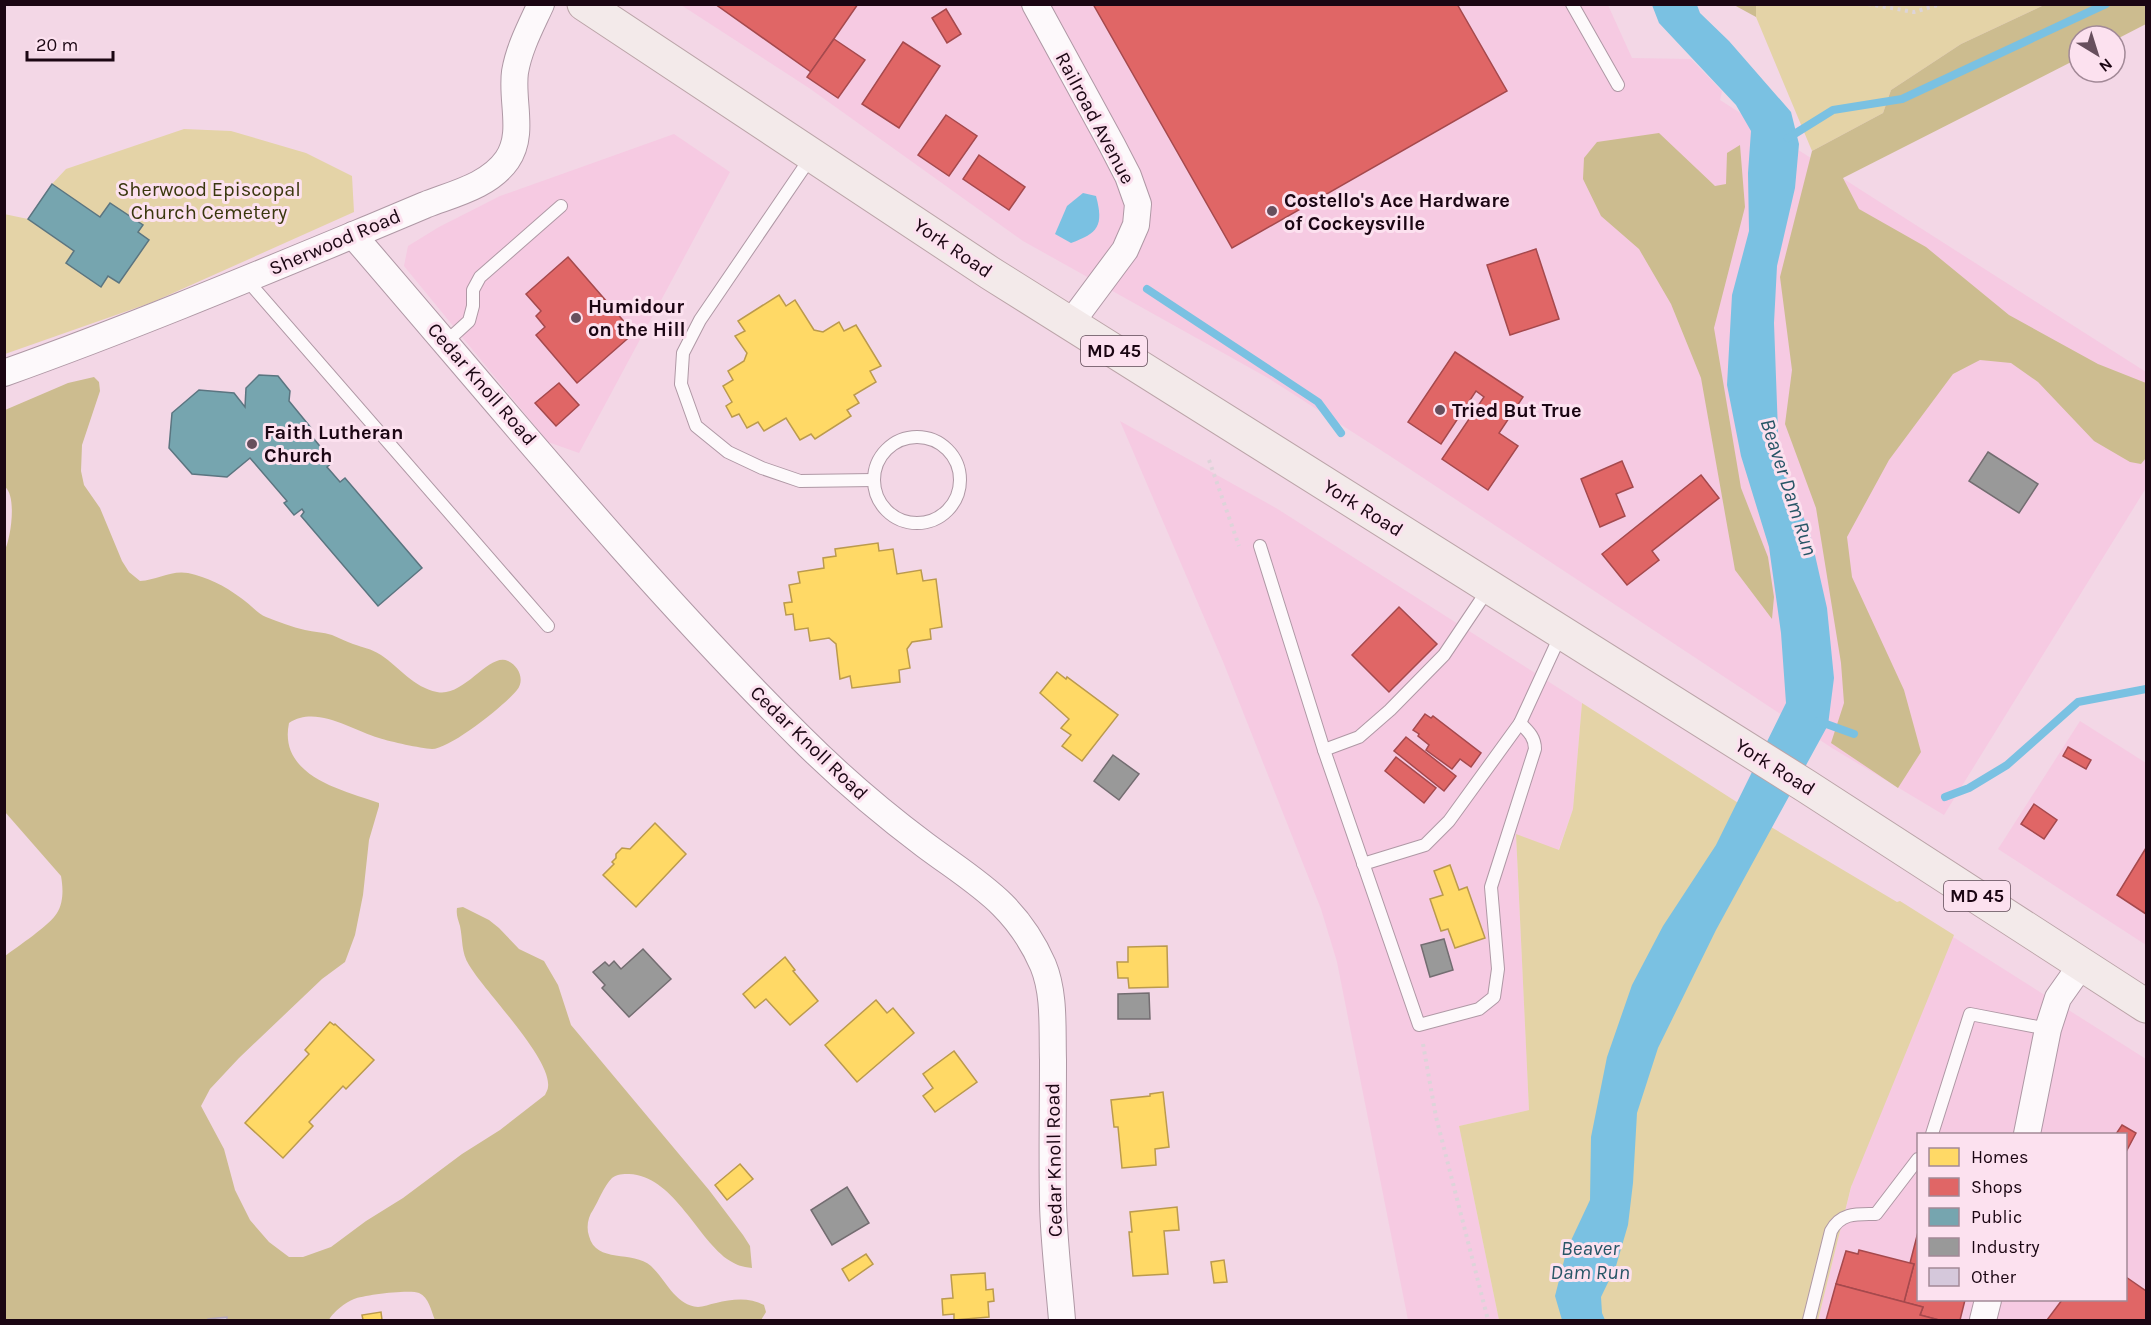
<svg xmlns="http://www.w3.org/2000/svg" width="2151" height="1325" viewBox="0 0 2151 1325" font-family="Karla,sans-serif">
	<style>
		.built { fill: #f6cae2; fill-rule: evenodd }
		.green { fill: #e4d3a7 }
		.forest { fill: #ccbc8f }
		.water { fill: #7ac1e2 }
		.homes { fill: #ffd966; stroke: #bb9a4d; stroke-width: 1.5 }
		.shops { fill: #e06666; stroke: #a5494d; stroke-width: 1.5 }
		.public { fill: #76a5af; stroke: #5b7580; stroke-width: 1.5 }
		.industry { fill: #999; stroke: #736d71; stroke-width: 1.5 }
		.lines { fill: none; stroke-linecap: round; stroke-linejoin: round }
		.stream { stroke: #7ac1e2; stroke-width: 8 }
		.building { fill: #d5c8db; stroke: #b6a9bb; stroke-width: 1.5 }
		.lane-casing { stroke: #af98a5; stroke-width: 14 }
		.street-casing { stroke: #af98a5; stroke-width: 28 }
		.primary-casing { stroke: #bba4a8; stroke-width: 35 }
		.path { stroke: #ddd4d9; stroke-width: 4; stroke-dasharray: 3 4.5; stroke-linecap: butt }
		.lane { stroke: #fdf9fb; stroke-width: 12 }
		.street { stroke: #fdf9fb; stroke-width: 26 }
		.primary { stroke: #f3eaea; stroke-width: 33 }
		.poi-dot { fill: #674f5d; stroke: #fce1ef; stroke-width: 2 }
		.labels { text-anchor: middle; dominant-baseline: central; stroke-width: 6; stroke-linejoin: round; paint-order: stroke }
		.shield { fill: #fce1ef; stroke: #5e4855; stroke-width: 1.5 }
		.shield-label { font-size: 18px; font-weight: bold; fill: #1b0613 }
		.street-label { font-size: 20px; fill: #1b0613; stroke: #fce1ef }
		.park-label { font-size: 20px; fill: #3a370e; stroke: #fce1ef }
		.poi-label { font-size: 20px; font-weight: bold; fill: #1b0613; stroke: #fce1ef; text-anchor: start }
		.water-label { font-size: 21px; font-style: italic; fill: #275667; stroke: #fce1ef }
	</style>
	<rect width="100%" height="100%" fill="#f3d7e6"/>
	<g class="built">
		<path d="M681,5H1608L1632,58L1691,59L1722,91L1720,100L2146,372V488L1944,815L1832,748L1390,456L1268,378L1023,241L809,88Z"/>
		<path d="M674,134L730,172L579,453L548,442L404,266L408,246L439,227L500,196Z"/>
		<path d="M1120,421L1276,508L1582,703L1573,809L1558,851L1516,835L1529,1110L1459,1126L1499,1320H1408L1337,962L1321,909L1224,664Z"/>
		<path d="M2080,721L2146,763V945L1998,849Z"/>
		<path d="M1950,935L2146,1059V1320H1818L1853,1180ZM1918,1134H2126V1300H1918Z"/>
	</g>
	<g class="green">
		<path d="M1756,5H2044L1961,44L1891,90L1883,113L1812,151L1756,17Z"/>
		<path d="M184,129L231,131L306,153L352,176L354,212L153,302L5,354L4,214L28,219L74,251L66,263L101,286L108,276L119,283L138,232L142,225L110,203L100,217L52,184L66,169Z"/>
		<path d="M1582,703L1743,806L1757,853L1771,827L1897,902L1900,901L1954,935L1851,1187L1818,1320H1499L1459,1126L1529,1110L1516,834L1559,850L1573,809Z"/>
	</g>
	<g class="forest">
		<path d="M1734,5H1756V17Z"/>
		<path d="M2044,5H2146V24L2115,40V36H2079V58L1843,178L1859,209L1926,247L2009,315L2098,364L2146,383V458L2141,464L2130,462L2094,441L2038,382L2011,363L1980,360L1953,374L1889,460L1847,537L1852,577L1904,690L1921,752L1898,788L1831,743L1844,703L1841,663L1816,508L1785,424L1792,370L1780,277L1812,151L1883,113L1891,90L1961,44Z"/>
		<path d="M1659,133L1715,186L1726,184L1727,153L1740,145L1745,207L1714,328L1741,488L1768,557L1774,597L1772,619L1735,570L1701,378L1671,304L1639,249L1601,216L1583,179L1584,158L1597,142Z"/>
		<path d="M94,377L99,382L100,391L82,445L81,471L84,485L100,508L122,561L129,572L140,581C157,580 171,570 188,573C207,577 225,586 241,598C250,604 257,613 266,617C279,622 292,627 305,630C314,632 323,632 332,635C339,638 345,641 353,644C364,648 370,648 381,655C400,668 413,687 437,692C464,698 489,652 508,661C519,666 525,680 517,690C505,705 450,749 432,749C420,748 391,742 379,738C351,730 317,705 289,723C278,776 342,790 379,803V806L369,840L363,895L355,935L345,962L322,979L239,1058L210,1089L201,1106L224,1149L235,1190L250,1220L269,1242L289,1257H303L331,1247L366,1221L403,1198L462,1154L500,1130L545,1095C546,1092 548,1090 548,1087C552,1059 485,992 469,965C461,952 463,940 460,926C458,919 456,915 457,908L463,907L489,920L499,928L519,949L544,961L558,985L571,1025L709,1190L743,1235L750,1246L752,1268C742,1267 736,1265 727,1259C695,1235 673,1176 629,1174C623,1174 617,1174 612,1178C604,1186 599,1200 593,1210C588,1217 586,1227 589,1236C596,1264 633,1250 651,1266C666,1280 675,1305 698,1307C703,1307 710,1304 716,1303C732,1299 749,1297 764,1305L766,1312L761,1320H435C431,1311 429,1297 419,1293C410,1289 363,1295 354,1299C346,1302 332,1313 329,1320H5V956C17,947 50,925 57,913C64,902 63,887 61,876L5,812L4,552C11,539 17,496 5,487V410L68,383Z"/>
	</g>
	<g class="water">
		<path d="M1652,5H1697L1700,13L1729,41L1791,112L1799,144L1795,188L1777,266L1774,323L1779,459L1810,533L1827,608L1834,678L1828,725L1716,930L1658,1048L1637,1113L1633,1183L1628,1225L1616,1266L1601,1297L1602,1313L1605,1320H1562L1555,1296L1567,1249L1590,1200L1591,1137L1607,1057L1632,985L1663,926L1716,845L1786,703L1781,633L1769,547L1741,456L1727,385L1732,295L1749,231L1748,173L1751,131L1736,105L1659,23Z"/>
		<path d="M1083,193L1096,196C1104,226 1098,233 1071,243L1055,234L1067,206Z"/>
	</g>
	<g class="homes">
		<path d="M779,295L786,306L795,300L814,330L823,332L839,322L844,331L856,325L881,366L870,371L876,382L854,395L859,403L847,410L851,416L815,439L811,434L800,440L786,418L764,431L758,422L747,428L739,414L732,417L726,406L732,402L723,386L733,380L728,371L744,361L747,353L735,336L745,331L738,321Z"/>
		<path d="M878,543L879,551L893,549L897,574L921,570L923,581L936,579L942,627L930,629L931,639L912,642L907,649L910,668L899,670L900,682L852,688L850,676L840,679L836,644L829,638L810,641L808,628L795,630L793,614L786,615L784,603L792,602L789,585L800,583L798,572L824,568L823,558L836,556L835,549Z"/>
		<path d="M1057,672L1066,679L1067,677L1118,715L1082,761L1062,746L1071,735L1061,728L1069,719L1040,693Z"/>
		<path d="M655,823L686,854L636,907L603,875L614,864L612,862L616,858V854L622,848L630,849Z"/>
		<path d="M1450,865L1459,890L1467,887L1485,938L1455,948L1448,929L1441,931L1430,899L1443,895L1434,871Z"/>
		<path d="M1167,946L1168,987L1129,988L1128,978H1118L1117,962H1128V947Z"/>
		<path d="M785,957L795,970L793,971L818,1001L790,1025L766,999L755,1008L743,994Z"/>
		<path d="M876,1000L887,1013L893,1008L914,1033L857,1082L825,1045Z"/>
		<path d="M330,1022L334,1025L335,1024L374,1060L346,1089L343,1086L309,1122L313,1126L283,1158L245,1123L309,1054L305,1050Z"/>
		<path d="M954,1051L977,1082L935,1112L923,1096L933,1088L923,1074Z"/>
		<path d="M1163,1092L1169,1147L1155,1149L1156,1165L1122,1168L1118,1127H1114L1111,1100L1150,1096V1094Z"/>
		<path d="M740,1164L753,1179L727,1200L715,1185Z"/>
		<path d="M1177,1207L1179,1230L1164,1231L1168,1274L1133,1276L1129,1232H1132L1130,1212Z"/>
		<path d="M866,1254L873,1264L849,1281L842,1269Z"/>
		<path d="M1224,1260L1227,1282L1214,1283L1211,1262Z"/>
		<path d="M985,1273L986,1290L993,1289L994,1301L988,1302L989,1317L954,1320V1314L943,1315L942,1299L953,1298L951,1275Z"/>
		<path d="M381,1312L382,1320H363L362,1315Z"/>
	</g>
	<g class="shops">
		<path d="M715,4H858L811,72Z"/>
		<path d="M1093,4H1457L1507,91L1232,248Z"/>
		<path d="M946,9L961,34L947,43L932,18Z"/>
		<path d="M834,39L865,60L838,98L807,77Z"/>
		<path d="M903,42L940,66L899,128L862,104Z"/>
		<path d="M946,115L977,136L949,176L918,155Z"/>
		<path d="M979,155L1025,187L1009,210L963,179Z"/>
		<path d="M1536,249L1559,319L1510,335L1487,265Z"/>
		<path d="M568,257L634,333L577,383L536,335L545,327L536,316L541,311L526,294Z"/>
		<path d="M1455,352L1523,397L1499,433L1518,446L1488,490L1442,459L1484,397L1476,391L1441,444L1408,422Z"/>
		<path d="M559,383L579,405L556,426L535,403Z"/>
		<path d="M1622,461L1633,487L1616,494L1625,516L1600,527L1581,479Z"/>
		<path d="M1701,475L1719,498L1652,551L1659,560L1627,585L1602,554Z"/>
		<path d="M1399,607L1437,644L1389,692L1352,655Z"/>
		<path d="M1425,714L1431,718L1433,716L1481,753L1471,767L1460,759L1452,769L1426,750L1429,745L1418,736L1419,734L1413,730Z"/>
		<path d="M1406,737L1456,776L1444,791L1394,751Z"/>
		<path d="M2068,747L2091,760L2086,769L2063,756Z"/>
		<path d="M1396,757L1436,788L1424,803L1385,771Z"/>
		<path d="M2034,804L2057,820L2044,839L2021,824Z"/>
		<path d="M2146,848V914L2117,895Z"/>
		<path d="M2122,1125L2136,1133L2126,1152V1134H2116Z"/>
		<path d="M1918,1232V1300H1965L1960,1320H1939L1920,1315L1923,1307L1904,1302L1914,1264L1910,1263Z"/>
		<path d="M1859,1250L1914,1264L1904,1302L1836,1284L1846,1251L1858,1254Z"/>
		<path d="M2126,1277L2146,1291V1320H2047L2062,1300H2126Z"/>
		<path d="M1836,1284L1923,1307L1920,1315L1939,1320H1826Z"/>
	</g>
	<g class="public">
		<path d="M52,184L100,217L110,203L143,225L138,232L149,240L119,283L108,276L101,287L66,263L74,251L28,219Z"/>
		<path d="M259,375L278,376L290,391L289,401L312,429L309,433L333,462L327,467L340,482L345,478L422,568L378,606L301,516L304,512L302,509L294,515L284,503L287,501L250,458L227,477L192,474L169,448L172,413L199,390L234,393L245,407L246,388Z"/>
	</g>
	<g class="industry">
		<path d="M1988,452L2038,484L2019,513L1969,481Z"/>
		<path d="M1113,755L1139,774L1119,800L1094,781Z"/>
		<path d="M1444,939L1453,970L1430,977L1421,945Z"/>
		<path d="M643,949L671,979L629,1017L602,988L605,985L593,972L605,962L609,966L614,961L621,969Z"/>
		<path d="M1149,993L1150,1019H1118V994Z"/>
		<path d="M847,1187L869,1223L832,1245L811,1210Z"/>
	</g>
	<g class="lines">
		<g class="stream">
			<path d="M1788,138L1833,110L1902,99L2106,4"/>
			<path d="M1147,289L1318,402L1341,433"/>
			<path d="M1818,721L1854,734"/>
			<path d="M1945,797L1969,788L2007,765L2078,702L2146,689"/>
		</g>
	</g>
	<path class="building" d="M227,1317V1320H208V1319Z"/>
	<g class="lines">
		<g class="lane-casing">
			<g id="lane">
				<path d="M1572,4L1618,85"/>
				<path d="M811,157L700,320L683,353L681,384L696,426L728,452L762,468L800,481L874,480"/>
				<path d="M247,280L548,626"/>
				<path d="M446,342L469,321L473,306V290L480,277L561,206"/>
				<circle cx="917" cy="480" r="43"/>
				<path d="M1260,546L1324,750L1419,1025L1479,1009L1494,997L1498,969L1491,887L1535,749C1535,737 1528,731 1520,723"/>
				<path d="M1324,750L1359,737L1390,710L1444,655L1489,588"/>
				<path d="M1363,864L1425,845L1449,821L1520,723L1561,634"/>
				<path d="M1932,1134L1970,1014L2048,1029"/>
				<path d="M1809,1320L1831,1231C1841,1212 1858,1214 1876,1214L1918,1159"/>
			</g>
		</g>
		<g class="street-casing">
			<g id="street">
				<path d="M1035,4L1112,145L1128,176L1138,204L1136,225L1125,250L1070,324"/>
				<path d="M353,235C499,404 641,579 800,737C839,776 881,812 925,845C976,883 1016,903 1043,965C1055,994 1052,1029 1053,1060C1053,1108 1052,1156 1053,1204C1054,1243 1059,1282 1062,1320"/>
				<path d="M4,373C130,328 252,277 375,226C392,219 408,212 425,205C453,194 489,186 507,160C525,134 511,101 515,72C519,48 531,26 541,4"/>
				<path d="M2027,1134L2048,1029L2058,998L2082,964"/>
				<path d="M1983,1320L1988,1300"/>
			</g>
		</g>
		<g class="primary-casing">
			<path id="primary" d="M584,4L990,273L1806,786L2146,1006"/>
		</g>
		<g class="path">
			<path d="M1868,4L1914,12L1941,4"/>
			<path d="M1209,460L1239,546"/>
			<path d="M1423,1044L1436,1117L1488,1320"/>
		</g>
		<use href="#lane" class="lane"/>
		<use href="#street" class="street"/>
		<use href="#primary" class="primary"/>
	</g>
	<g class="poi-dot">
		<circle cx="1272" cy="211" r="6"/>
		<circle cx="576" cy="318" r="6"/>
		<circle cx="1440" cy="410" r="6"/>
		<circle cx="252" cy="444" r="6"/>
	</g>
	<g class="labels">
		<g class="shield">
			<rect x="1081" y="336" width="66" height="30" rx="4.5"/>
			<rect x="1944" y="881" width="66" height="30" rx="4.5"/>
		</g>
		<g class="shield-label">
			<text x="1114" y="351">MD 45</text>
			<text x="1977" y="896">MD 45</text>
		</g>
		<g class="street-label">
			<text transform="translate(1095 118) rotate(62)">Railroad Avenue</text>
			<text transform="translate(335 242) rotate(-23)">Sherwood Road</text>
			<text transform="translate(953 248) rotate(34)">York Road</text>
			<text transform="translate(482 384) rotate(49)">Cedar Knoll Road</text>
			<text transform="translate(1363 508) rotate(32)">York Road</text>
			<text transform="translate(809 743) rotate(44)">Cedar Knoll Road</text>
			<text transform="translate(1775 767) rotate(32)">York Road</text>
			<text transform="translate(1054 1160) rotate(-91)">Cedar Knoll Road</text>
		</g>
		<g class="park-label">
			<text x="209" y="189">Sherwood Episcopal<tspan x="209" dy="23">Church Cemetery</tspan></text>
		</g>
		<g class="poi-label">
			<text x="1284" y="200">Costello's Ace Hardware<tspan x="1284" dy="23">of Cockeysville</tspan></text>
			<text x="588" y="306">Humidour<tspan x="588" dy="23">on the Hill</tspan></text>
			<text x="1452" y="410">Tried But True</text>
			<text x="264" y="432">Faith Lutheran<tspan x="264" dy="23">Church</tspan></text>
		</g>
		<g class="water-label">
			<text transform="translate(1789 487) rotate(72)">Beaver Dam Run</text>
			<text x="1590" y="1248">Beaver<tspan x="1590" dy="24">Dam Run</tspan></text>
		</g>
	</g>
	<rect width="2151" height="1325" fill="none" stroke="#1b0613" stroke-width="12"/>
	<rect x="1917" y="1133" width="210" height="168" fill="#fce1ef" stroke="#a28997" stroke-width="1.5"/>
	<rect x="1929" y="1148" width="30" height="18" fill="#ffd966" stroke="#a28997" stroke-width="1.5"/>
	<text x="1971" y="1163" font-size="18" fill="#1b0613">Homes</text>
	<rect x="1929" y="1178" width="30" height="18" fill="#e06666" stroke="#a28997" stroke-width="1.5"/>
	<text x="1971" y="1193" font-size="18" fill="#1b0613">Shops</text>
	<rect x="1929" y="1208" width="30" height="18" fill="#76a5af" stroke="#a28997" stroke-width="1.5"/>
	<text x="1971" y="1223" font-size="18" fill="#1b0613">Public</text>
	<rect x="1929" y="1238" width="30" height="18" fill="#999999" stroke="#a28997" stroke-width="1.5"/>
	<text x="1971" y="1253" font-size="18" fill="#1b0613">Industry</text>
	<rect x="1929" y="1268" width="30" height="18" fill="#d5c8db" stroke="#a28997" stroke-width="1.5"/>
	<text x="1971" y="1283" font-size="18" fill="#1b0613">Other</text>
	<g transform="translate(2097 54) rotate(142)"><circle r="28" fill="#fce1ef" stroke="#a28997" stroke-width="1.5"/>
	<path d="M0-4.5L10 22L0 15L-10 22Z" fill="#674f5d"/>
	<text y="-9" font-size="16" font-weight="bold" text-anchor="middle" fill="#1b0613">N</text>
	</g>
	<path d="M27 51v9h86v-9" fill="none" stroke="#1b0613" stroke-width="3"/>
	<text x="36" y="51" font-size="18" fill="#1b0613" stroke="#fce1ef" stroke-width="4.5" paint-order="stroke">20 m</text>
</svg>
